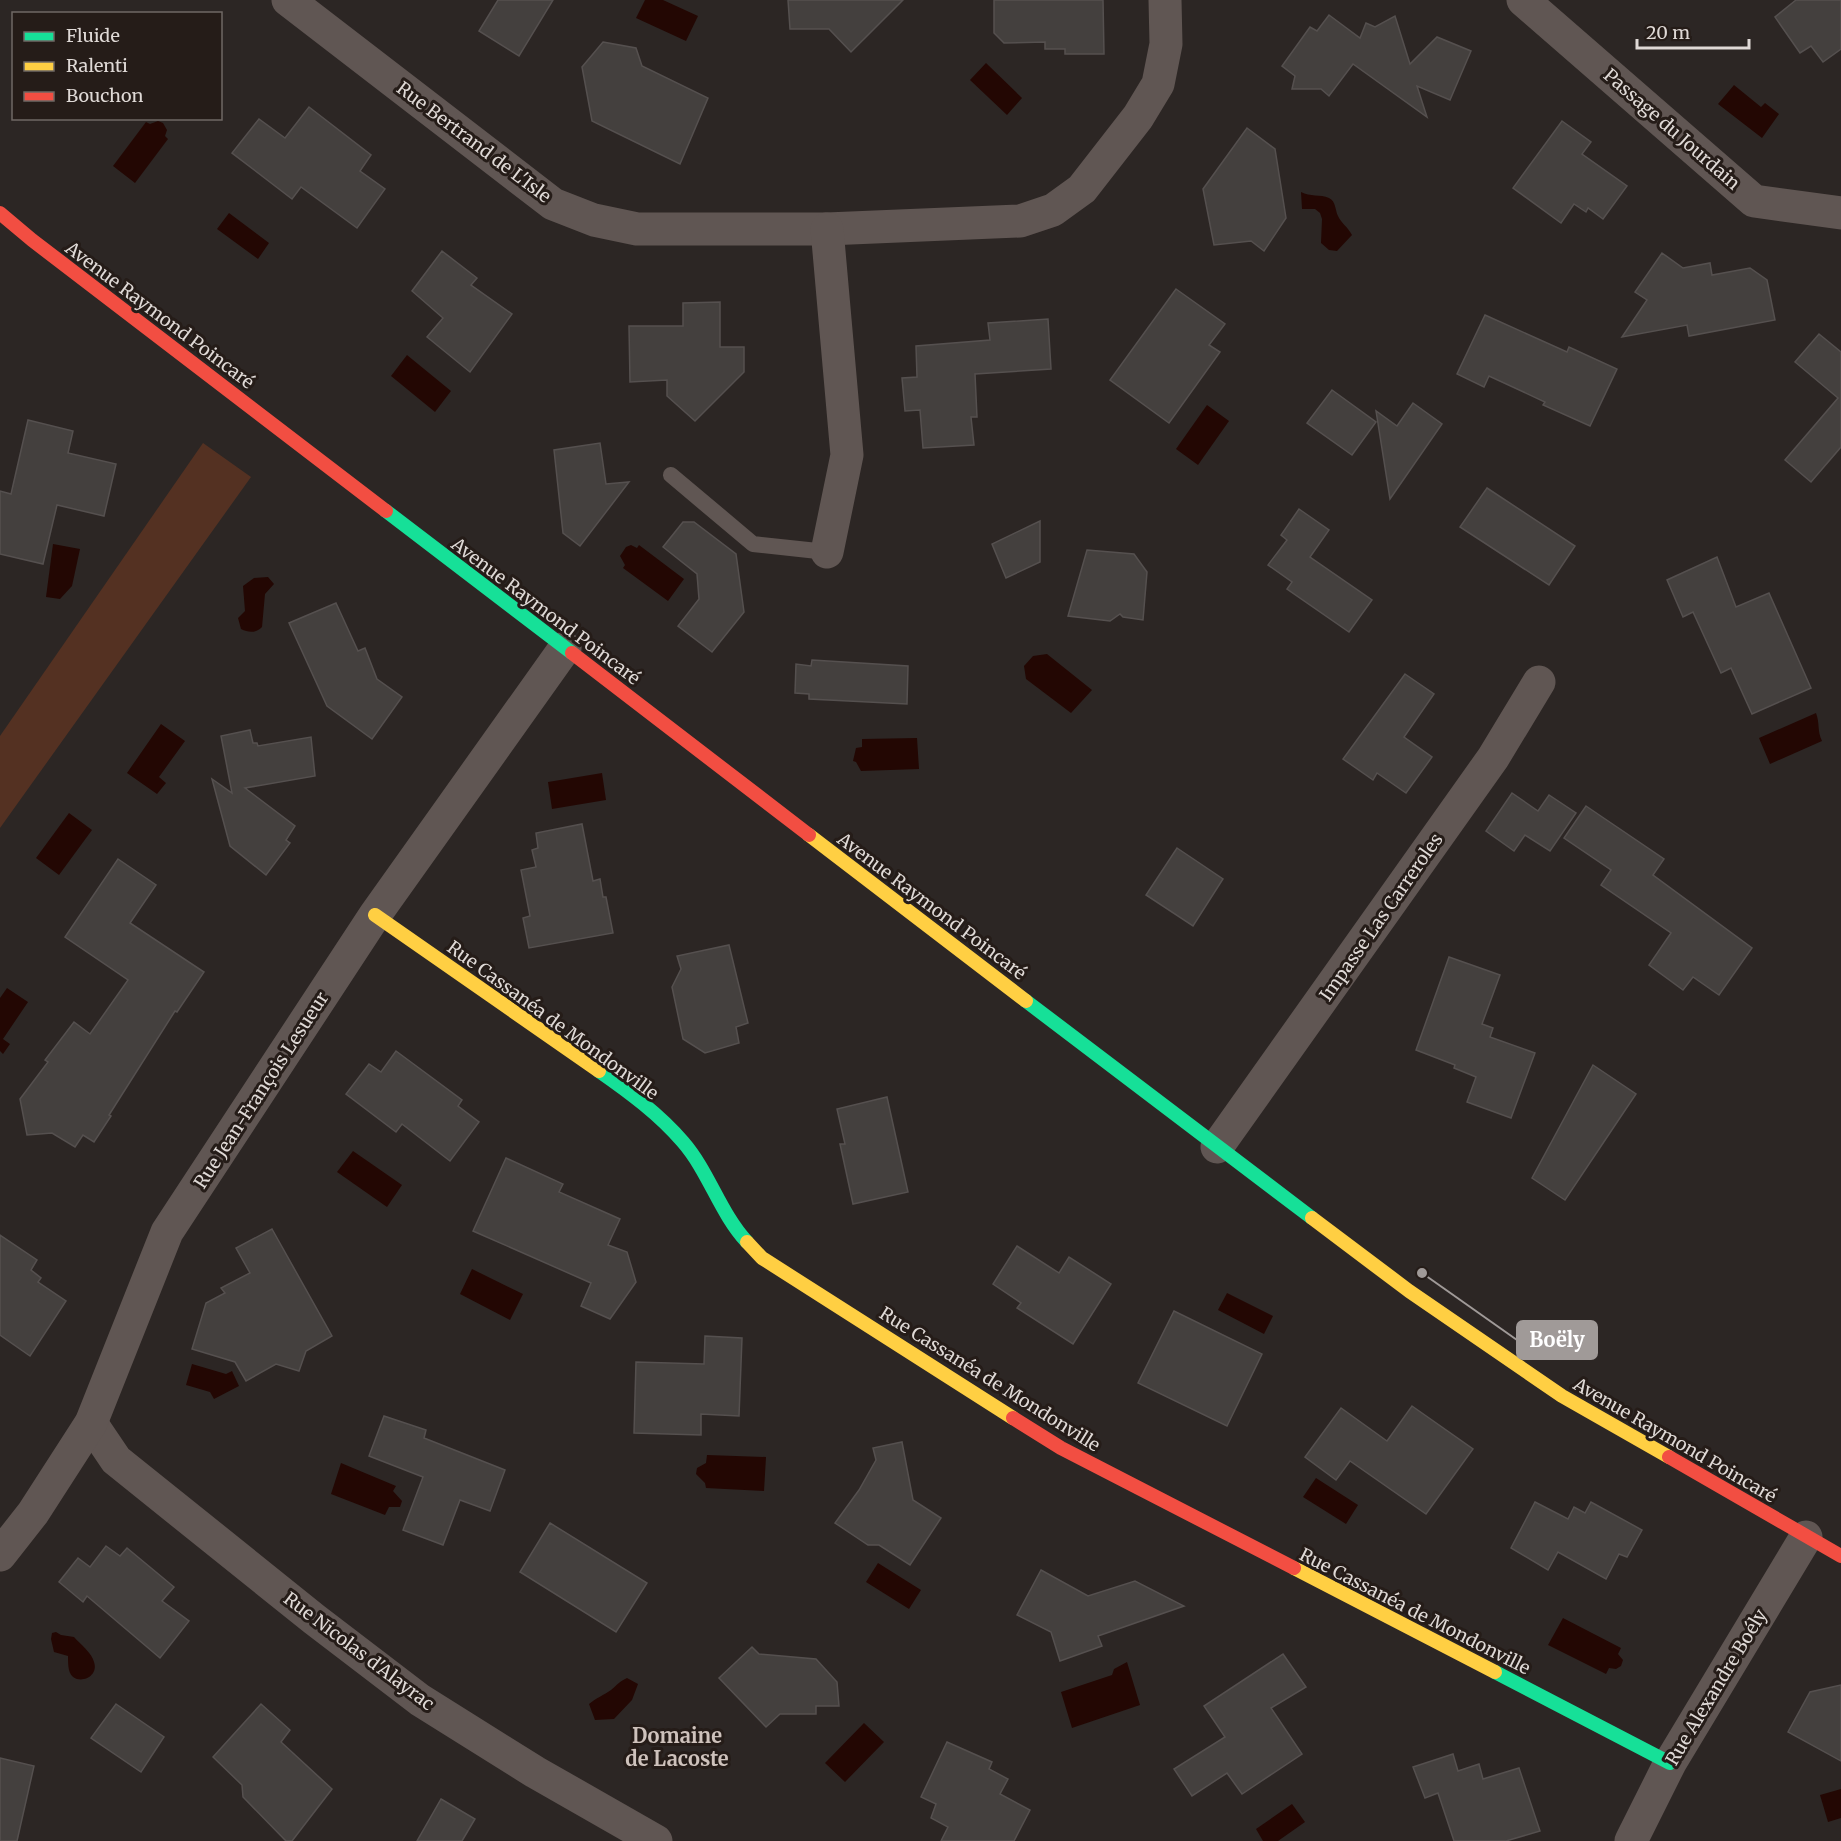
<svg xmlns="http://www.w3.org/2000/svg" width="1841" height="1841" viewBox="0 0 1841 1841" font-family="Merriweather,serif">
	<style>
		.green { fill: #543122 }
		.water { fill: #230703 }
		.building { fill: #44403e; stroke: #55504f; stroke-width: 1.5 }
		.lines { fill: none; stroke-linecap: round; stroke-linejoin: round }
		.lane { stroke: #605653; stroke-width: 16 }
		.street { stroke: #605653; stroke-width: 33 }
		.fast { stroke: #16e098; stroke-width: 14 }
		.slow { stroke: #ffcf43; stroke-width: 14 }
		.jam { stroke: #f24e42; stroke-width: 14 }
		.labels { text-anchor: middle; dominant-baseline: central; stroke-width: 6; stroke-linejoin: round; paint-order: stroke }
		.street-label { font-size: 18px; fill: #dfd9d6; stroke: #251c18 }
		.neighbourhood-label { font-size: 20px; font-weight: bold; fill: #cec2bc; stroke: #251c18 }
		.leader { fill: none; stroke: #a09a98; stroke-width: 2 }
		.callout-dot { fill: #a09a98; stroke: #251c18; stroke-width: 2 }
		.callout { fill: #a09a98; stroke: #a09a98; stroke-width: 2 }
		.callout-label { font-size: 20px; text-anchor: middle; font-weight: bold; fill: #fff }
	</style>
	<rect width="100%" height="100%" fill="#2c2624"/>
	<path class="green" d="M203,443L251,477L0,828V736Z"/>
	<g class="water">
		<path d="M645,0H663L698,16L686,41L636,18Z"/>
		<path d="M986,63L1022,98L1007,115L970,80Z"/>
		<path d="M1734,85L1761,107L1765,103L1779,114L1762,138L1718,104Z"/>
		<path d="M158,121L163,123L167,130L165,136L168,139L135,183L113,166L146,122L150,124Z"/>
		<path d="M1301,192C1310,197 1320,194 1329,198C1336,201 1335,210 1338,216C1341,223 1348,227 1352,235L1337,251L1329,250L1321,243L1322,219L1320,213L1315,209H1302Z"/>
		<path d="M229,213L269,243L258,259L217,229Z"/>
		<path d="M407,355L451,391L435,412L391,376Z"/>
		<path d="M1207,405L1229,421L1198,465L1176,449Z"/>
		<path d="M53,544L80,549L72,586L60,599L46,597Z"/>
		<path d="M631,545L637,548L639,545L684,579L668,601L623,568L625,565L620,556L626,547Z"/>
		<path d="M268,577L274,584L265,594L262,627C256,633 249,633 241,629L238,618L245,611L243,586L254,578Z"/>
		<path d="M1047,654L1092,690L1071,713L1026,679L1024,666L1033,656Z"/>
		<path d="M1816,713C1820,723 1817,731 1822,741L1770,764L1759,738Z"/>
		<path d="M161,724L185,741L159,777L166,783L157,794L127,773Z"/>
		<path d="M917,738L919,769L861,771L856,762L853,761L856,748L862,747V739Z"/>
		<path d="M602,773L606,800L552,809L548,782Z"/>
		<path d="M69,813L92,830L59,875L36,858Z"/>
		<path d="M7,988L28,1002L3,1039L10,1044L3,1054L0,1051V998Z"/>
		<path d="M353,1151L402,1185L387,1207L337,1172Z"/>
		<path d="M472,1269L523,1294L510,1320L460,1294Z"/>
		<path d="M1227,1293L1273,1316L1264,1334L1218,1310Z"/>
		<path d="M192,1364L226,1374L232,1371L239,1386L214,1399L210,1392L186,1385Z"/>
		<path d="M707,1455L766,1457L764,1491L706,1488L705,1483L696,1474L697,1468L706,1463Z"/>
		<path d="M341,1463L396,1486L393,1491L402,1501L400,1507H389L385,1515L331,1494Z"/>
		<path d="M1316,1478L1358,1505L1346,1524L1303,1497Z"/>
		<path d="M878,1563L921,1590L909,1609L866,1582Z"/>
		<path d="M1563,1618L1621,1648L1618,1654L1623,1660L1621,1666L1616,1669L1609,1668L1606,1674L1548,1645Z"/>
		<path d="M56,1632L61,1635L74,1637C80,1644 92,1653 94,1662C100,1679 73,1687 69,1670C68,1666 68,1660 68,1656L54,1652L51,1639L52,1633Z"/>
		<path d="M1127,1662L1140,1705L1072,1728L1061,1692L1112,1675L1114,1669Z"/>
		<path d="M627,1678L638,1684L632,1700L614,1719L595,1720L589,1704C596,1698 604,1695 611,1690C617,1685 620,1681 627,1678Z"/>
		<path d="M864,1723L884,1742L845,1782L825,1763Z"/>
		<path d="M1841,1789V1818L1828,1822L1820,1795Z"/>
		<path d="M1292,1804L1305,1822L1278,1841H1263L1256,1829Z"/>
	</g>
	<g class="building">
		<path d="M498,0H553L519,56L479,31Z"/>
		<path d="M788,0H903L851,52L829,29H790Z"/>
		<path d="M994,0H1103L1104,54H1065V49H1045V42L1004,43L994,33Z"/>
		<path d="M1796,0H1841V49L1823,62L1811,46L1800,53L1775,17Z"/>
		<path d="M1329,15L1360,38L1366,23L1375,27L1395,16L1410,64L1437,37L1471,51L1450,100L1417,86L1427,117L1353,64L1329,96L1321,89H1292L1295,76L1282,66L1310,27L1317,31Z"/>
		<path d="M603,42L636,48L642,66L708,98L680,164L592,121L582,67Z"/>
		<path d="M309,107L371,155L360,171L385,189L357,228L301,187L292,199L232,153L259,119L285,138Z"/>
		<path d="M1562,121L1591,142L1582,154L1627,186L1603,219L1588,208L1586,212L1574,204L1561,223L1513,188Z"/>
		<path d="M1247,128L1275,149L1286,218L1264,251L1251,241L1214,245L1203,189Z"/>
		<path d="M442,251L477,278L471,285L512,314L470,372L427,337L443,318L412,291Z"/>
		<path d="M1662,253L1683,268L1710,263L1712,275L1750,268L1767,280L1775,320L1689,336L1687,325L1622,337L1647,300L1635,292Z"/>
		<path d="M1176,289L1225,324L1209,345L1220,352L1169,423L1110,380Z"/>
		<path d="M720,302V347H744V372L695,421L667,396V380L630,382L629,326H683V303Z"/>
		<path d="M1485,315L1567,352L1569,347L1617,369L1590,426L1543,405L1545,402L1489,376L1484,387L1457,374Z"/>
		<path d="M1048,319L1051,369L975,374L977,417H971L974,445L923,448L920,410L905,411L902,378L917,377L916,346L990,340L988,323Z"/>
		<path d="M1819,334L1841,352V447L1811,482L1785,460L1838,398L1795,362Z"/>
		<path d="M1332,390L1376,422L1352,455L1307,423Z"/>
		<path d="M1413,403L1442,424L1390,499L1376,411L1397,426Z"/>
		<path d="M28,420L73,431L68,453L116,464L104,516L57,505L43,564L0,554V491L11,494Z"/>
		<path d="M600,443L606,484L629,482L580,546L563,533L554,450Z"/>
		<path d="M1487,488L1575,546L1549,585L1460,527Z"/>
		<path d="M1299,509L1329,530L1310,557L1372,600L1349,632L1287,589L1292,582L1268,565L1287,540L1281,535Z"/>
		<path d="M1040,521V562L1006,578L992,544Z"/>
		<path d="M683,522H694L736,554L744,612L712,652L678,626L699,599L697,574L663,547Z"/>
		<path d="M1087,550L1134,554L1147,572L1143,620L1123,617L1120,614L1110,621L1068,616Z"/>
		<path d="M1717,557L1736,607L1769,593L1811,688L1752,714L1731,668L1721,673L1693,612L1683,617L1667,580Z"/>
		<path d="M336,603L358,651L365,648L377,679L402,697L372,739L327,706L289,623Z"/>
		<path d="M812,660L908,666L907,704L809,699V694L795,693L796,664L811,666Z"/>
		<path d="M1405,674L1434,694L1404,737L1432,757L1406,793L1377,773L1373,780L1343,759Z"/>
		<path d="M250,730L253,743H257L258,746L311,737L315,776L245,788L295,826L286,840L290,843L266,875L230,846L212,779L232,793L221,736Z"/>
		<path d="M1512,793L1538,811L1549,795L1576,813L1550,851L1525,835L1514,851L1486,831Z"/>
		<path d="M1586,806L1664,859L1653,875L1752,948L1719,995L1693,977L1683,990L1649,965L1671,933L1601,885L1611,870L1564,838Z"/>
		<path d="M582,824L593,881L600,879L603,897H606L613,933L529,948L523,918L530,916L521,870L536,867L532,850L538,848L536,833Z"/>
		<path d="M1177,848L1223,879L1193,926L1146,895Z"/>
		<path d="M118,859L156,885L130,923L204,972L177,1012L175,1011L109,1115L111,1116L94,1142L83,1135L75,1147L52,1133L27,1135L20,1099L48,1062L45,1060L74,1022L90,1034L128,980L65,937Z"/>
		<path d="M729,945L748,1023L736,1027L739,1043L705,1053L683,1039L672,987L681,969L677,956Z"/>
		<path d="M1449,957L1500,975L1482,1024L1493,1028L1490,1037L1535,1053L1511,1118L1467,1102L1476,1077L1454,1068L1455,1065L1416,1050Z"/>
		<path d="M396,1051L462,1100L458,1106L479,1122L450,1161L402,1124L396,1132L346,1094L369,1064L381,1072Z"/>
		<path d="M1593,1065L1636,1094L1565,1200L1532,1178Z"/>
		<path d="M887,1097L908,1192L853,1204L840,1144H845L837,1109Z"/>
		<path d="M506,1158L563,1184L559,1192L620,1219L608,1245L627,1252L636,1282L610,1319L581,1306L591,1283L473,1231Z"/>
		<path d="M272,1229L332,1336L306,1351L299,1371L276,1364L246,1381L235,1362L192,1349L206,1303L225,1293L221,1288L250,1273L236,1248Z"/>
		<path d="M0,1235L37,1260L31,1270L41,1278L38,1282L66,1301L30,1356L0,1335Z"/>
		<path d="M1017,1246L1059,1273L1069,1257L1111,1284L1073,1344L1017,1308L1021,1303L993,1284Z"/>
		<path d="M1174,1311L1262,1354L1227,1426L1138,1383Z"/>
		<path d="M705,1336L742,1338L739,1416L701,1414V1435L634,1433L636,1362L704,1364Z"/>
		<path d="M1412,1406L1473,1449L1426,1514L1350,1461L1336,1480L1305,1457L1341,1408L1387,1441Z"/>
		<path d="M384,1416L426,1430L424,1438L505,1470L490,1511L460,1500L443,1545L403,1530L423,1477L369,1456Z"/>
		<path d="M902,1442L913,1500L941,1518L910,1565L879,1545H868L835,1523L859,1490L876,1460L873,1448Z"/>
		<path d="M1535,1502L1568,1519L1574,1507L1585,1513L1591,1502L1642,1530L1627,1557L1619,1554L1606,1579L1558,1552L1548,1570L1511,1548Z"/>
		<path d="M550,1523L647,1583L616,1632L520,1572Z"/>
		<path d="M106,1546L120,1556L127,1548L174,1587L162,1601L189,1621L160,1658L87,1596L83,1602L59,1582L78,1558L90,1567Z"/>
		<path d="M1041,1570L1088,1596L1135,1581L1184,1606L1098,1636L1102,1646L1060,1661L1051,1632L1017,1615Z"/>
		<path d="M752,1647L759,1654L816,1659L837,1682L839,1706H816V1714H780L766,1727L719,1678Z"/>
		<path d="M1283,1654L1306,1687L1271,1708L1302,1754L1242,1794L1227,1773L1192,1796L1174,1769L1225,1737L1204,1706Z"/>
		<path d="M1841,1685V1761L1788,1732L1810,1692Z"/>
		<path d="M116,1704L164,1737L141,1772L91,1738Z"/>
		<path d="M261,1704L290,1730L281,1742L332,1789L292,1841H286L243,1797L242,1785L213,1757Z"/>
		<path d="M947,1742L992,1762L989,1769L1008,1779L1000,1794L1030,1810L1014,1841H941L948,1827L931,1818L936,1804L921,1797Z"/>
		<path d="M1453,1754L1458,1771L1479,1764L1483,1779L1519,1768L1540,1831L1506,1841H1454L1438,1793L1425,1798L1413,1767Z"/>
		<path d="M0,1758L34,1766L17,1841H0Z"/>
		<path d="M441,1799L475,1819L462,1841H417Z"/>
	</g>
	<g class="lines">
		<path class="lane" d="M671,475L753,544L827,552"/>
		<g class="street">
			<path d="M288,0L553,204L594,220L637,229H827L1020,221L1053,210L1082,189L1138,117L1158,84L1166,44L1165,0"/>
			<path d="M1523,0L1754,201L1841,213"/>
			<path d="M827,229L847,455L827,552"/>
			<path d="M1217,1147L1493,758L1539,682"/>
			<path d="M91,1423L116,1460L314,1619L420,1700L535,1772L656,1841"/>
			<path d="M0,1555L33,1513L91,1423L167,1232L375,915L565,648"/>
			<path d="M1631,1841L1670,1763L1806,1537"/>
		</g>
		<g class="fast">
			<path d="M386,511L572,653"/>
			<path d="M1026,1001L1312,1218"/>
			<path d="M599,1071C629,1092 659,1114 683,1142C709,1172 720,1213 747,1242"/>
			<path d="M1495,1672L1670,1763"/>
		</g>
		<g class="slow">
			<path d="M809,835L1026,1001"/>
			<path d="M375,915L599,1071"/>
			<path d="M1312,1218L1409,1291L1562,1396L1669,1457"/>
			<path d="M747,1242L762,1258L1013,1418"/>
			<path d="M1294,1568L1495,1672"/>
		</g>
		<g class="jam">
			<path d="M0,213L32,240L386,511"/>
			<path d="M572,653L809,835"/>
			<path d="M1013,1418L1061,1448L1294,1568"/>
			<path d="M1669,1457L1841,1556"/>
		</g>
	</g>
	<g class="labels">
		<g class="street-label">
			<text transform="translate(1672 129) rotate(41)">Passage du Jourdain</text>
			<text transform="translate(474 142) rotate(37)">Rue Bertrand de L'Isle</text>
			<text transform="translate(160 315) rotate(37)">Avenue Raymond Poincaré</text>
			<text transform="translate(546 611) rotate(37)">Avenue Raymond Poincaré</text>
			<text transform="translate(932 906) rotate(37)">Avenue Raymond Poincaré</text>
			<text transform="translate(1381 917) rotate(-55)">Impasse Las Carreroles</text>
			<text transform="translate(553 1020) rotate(36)">Rue Cassanéa de Mondonville</text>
			<text transform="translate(261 1090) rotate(-57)">Rue Jean-François Lesueur</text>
			<text transform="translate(990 1379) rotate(32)">Rue Cassanéa de Mondonville</text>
			<text transform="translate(1675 1440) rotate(30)">Avenue Raymond Poincaré</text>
			<text transform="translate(1415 1611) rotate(27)">Rue Cassanéa de Mondonville</text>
			<text transform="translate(359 1651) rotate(37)">Rue Nicolas d'Alayrac</text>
			<text transform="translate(1716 1687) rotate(-59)">Rue Alexandre Boély</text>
		</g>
		<g class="neighbourhood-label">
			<text x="677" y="1735">Domaine<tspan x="677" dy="23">de Lacoste</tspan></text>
		</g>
	</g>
	<path class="leader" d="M1422 1273L1517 1340"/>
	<circle class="callout-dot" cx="1422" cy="1273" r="6"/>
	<rect class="callout" x="1517" y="1321" width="80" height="38" rx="6"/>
	<g class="callout-label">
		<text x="1557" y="1347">Boëly</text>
	</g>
	<rect x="12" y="12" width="210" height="108" fill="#251c18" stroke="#6f6864" stroke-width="1.5"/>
	<rect x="24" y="32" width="30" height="9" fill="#16e098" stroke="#6f6864" stroke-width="1.5"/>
	<text x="66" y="42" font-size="18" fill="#dfd9d6">Fluide</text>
	<rect x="24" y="62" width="30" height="9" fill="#ffcf43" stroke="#6f6864" stroke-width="1.5"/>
	<text x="66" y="72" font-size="18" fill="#dfd9d6">Ralenti</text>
	<rect x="24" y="92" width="30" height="9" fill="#f24e42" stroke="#6f6864" stroke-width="1.5"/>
	<text x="66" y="102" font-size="18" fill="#dfd9d6">Bouchon</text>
	<path d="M1637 39v9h112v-9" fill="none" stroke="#dfd9d6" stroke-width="3"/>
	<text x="1646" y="39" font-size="18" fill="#dfd9d6" stroke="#251c18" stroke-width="4.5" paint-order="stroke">20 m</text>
</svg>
